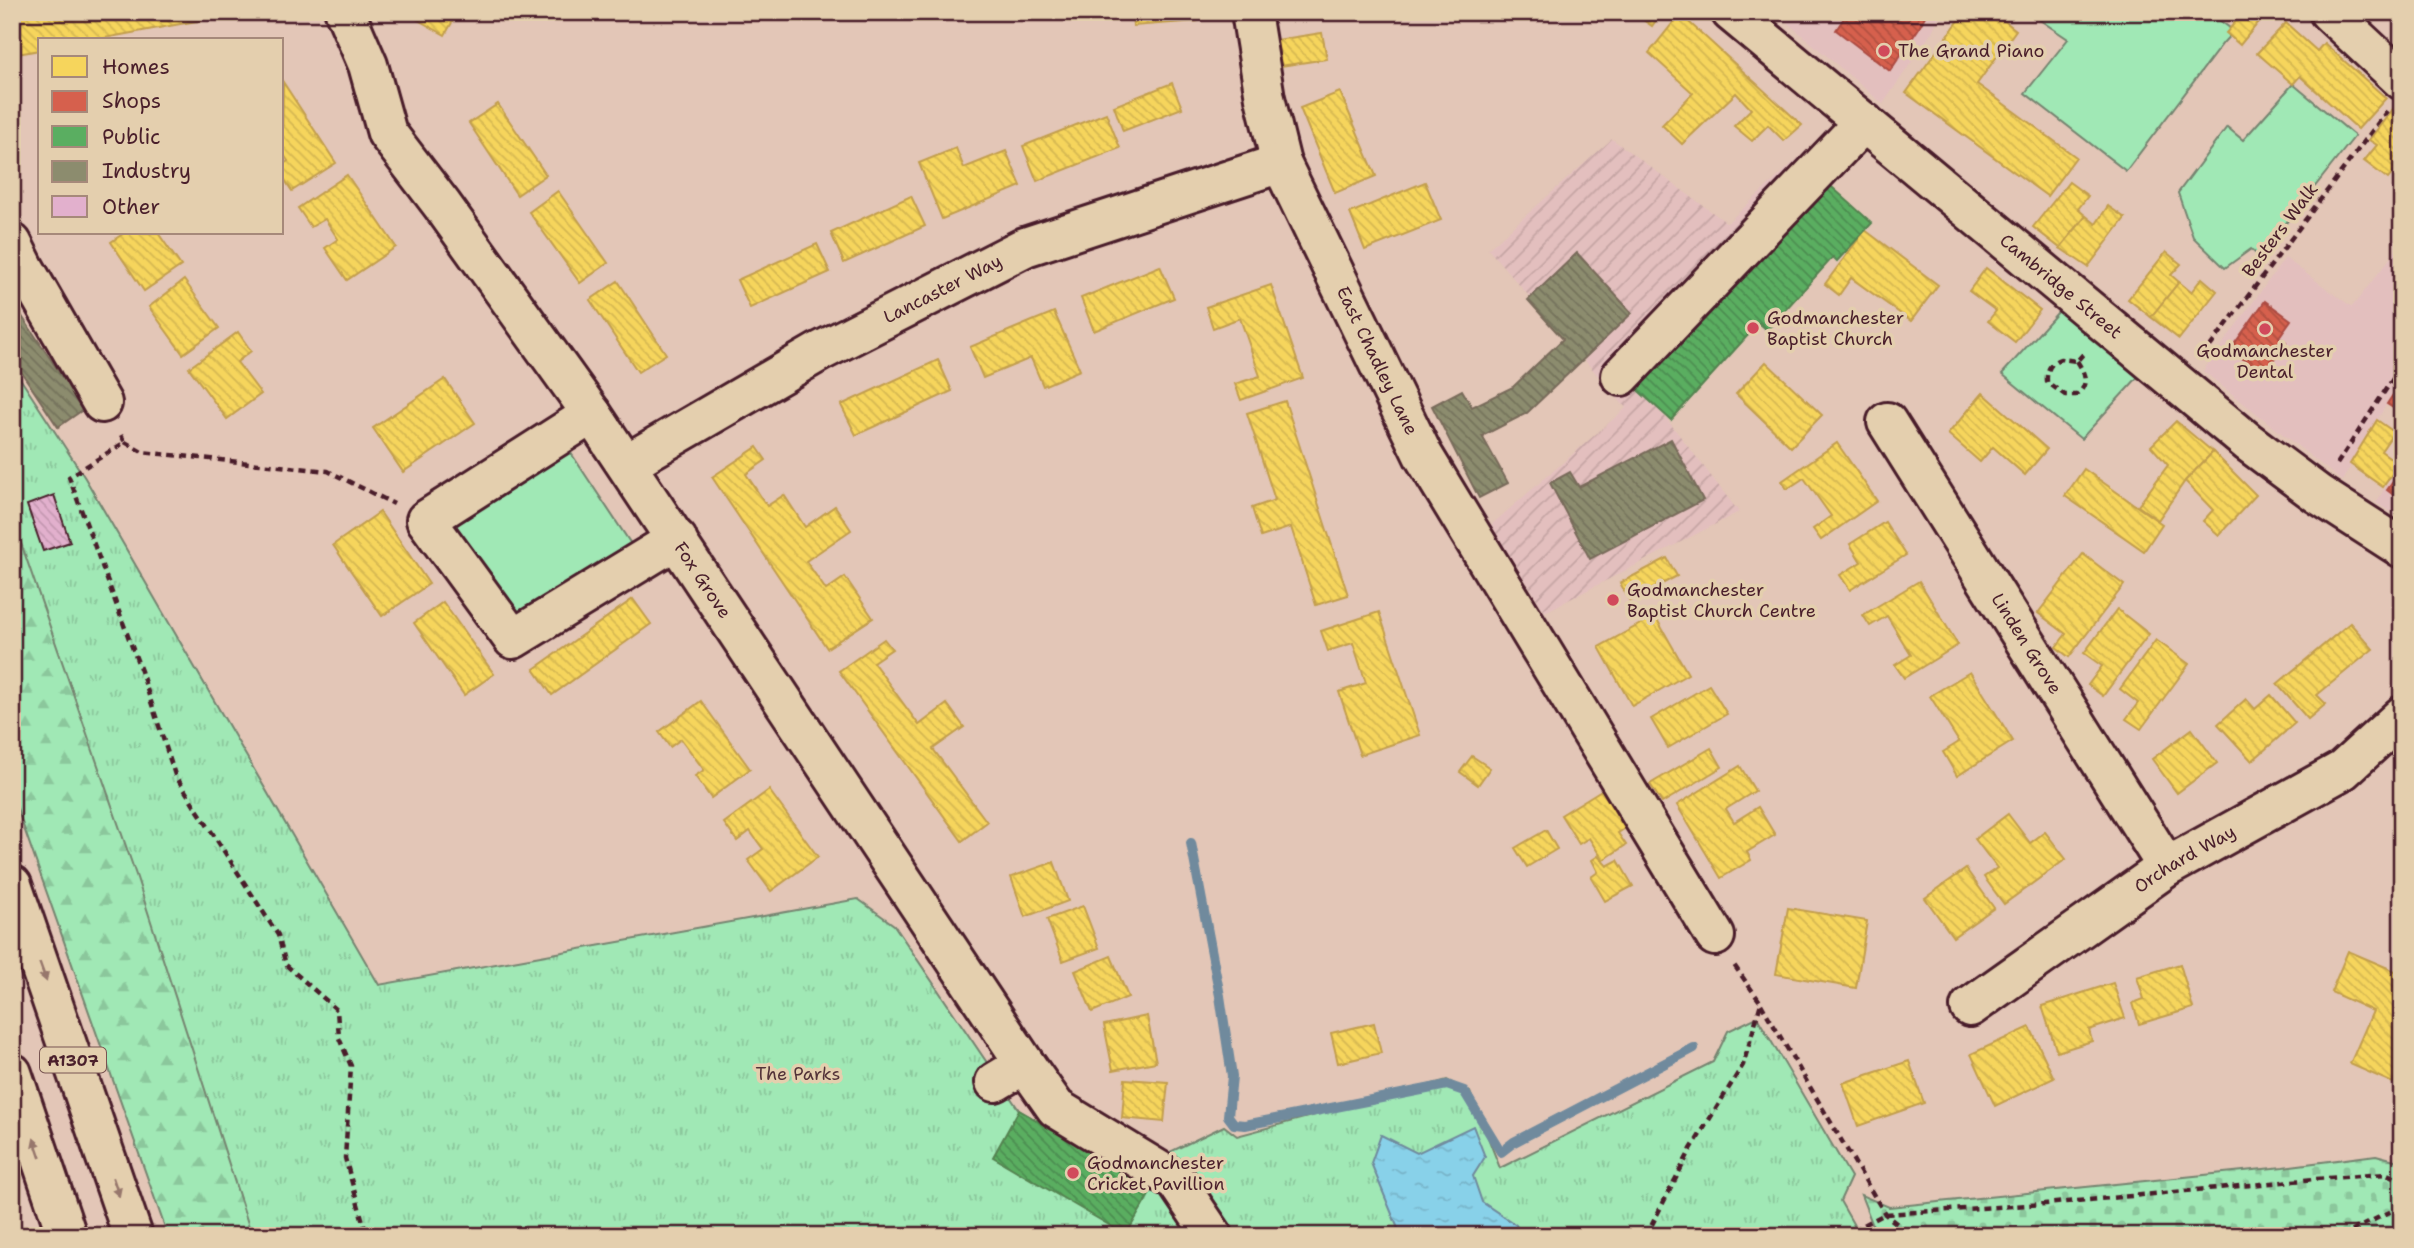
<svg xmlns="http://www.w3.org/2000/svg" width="2414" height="1248" viewBox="0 0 2414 1248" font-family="'Shantell Sans',sans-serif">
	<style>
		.built { fill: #e3bfbe }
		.industrial { fill: url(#industrial-furrows) }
		.green { fill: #a0e8b5; stroke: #758470; stroke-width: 2 }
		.forest { fill: url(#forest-firs); stroke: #758470; stroke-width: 2 }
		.cemetery { fill: url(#cemetery-stones); stroke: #758470; stroke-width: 2 }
		.park { fill: url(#park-tufts); stroke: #758470; stroke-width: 2 }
		.water { fill: url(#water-ripples); stroke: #6f8a9d; stroke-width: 2 }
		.homes { fill: url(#homes-back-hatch); stroke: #c29e4d; stroke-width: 2 }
		.shops { fill: url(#shops-back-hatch); stroke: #ac4c43; stroke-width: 2 }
		.public { fill: url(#public-back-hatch); stroke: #558351; stroke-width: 2 }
		.industry { fill: url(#industry-back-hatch); stroke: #786b5a; stroke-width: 2 }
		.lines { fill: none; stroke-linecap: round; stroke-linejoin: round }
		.stream { stroke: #6f8a9d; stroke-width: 10 }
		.building { fill: url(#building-back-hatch); stroke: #4a1f2b; stroke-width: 2 }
		.minor-casing { stroke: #4a1f2b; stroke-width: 44 }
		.major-casing { stroke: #4a1f2b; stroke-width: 44 }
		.path { stroke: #4a1f2b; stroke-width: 4.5; stroke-dasharray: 7 5; stroke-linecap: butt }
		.minor { stroke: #e4cfae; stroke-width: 38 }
		.major { stroke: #e4cfae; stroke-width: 38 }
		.oneway { fill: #97776c }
		.poi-dot { fill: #d1495b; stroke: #e4cfae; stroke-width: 2.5 }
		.labels { text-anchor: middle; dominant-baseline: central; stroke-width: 7; stroke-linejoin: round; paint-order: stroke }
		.shield { fill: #e4cfae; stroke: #785452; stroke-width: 2 }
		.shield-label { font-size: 16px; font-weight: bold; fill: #4a1f2b }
		.poi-label { font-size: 18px; fill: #4a1f2b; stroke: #e4cfae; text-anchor: start }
		.street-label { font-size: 18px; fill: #4a1f2b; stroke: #e4cfae }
		.park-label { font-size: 18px; fill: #533339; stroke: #e4cfae }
	</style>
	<defs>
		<pattern id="industrial-furrows" width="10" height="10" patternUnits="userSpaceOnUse" patternTransform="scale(1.75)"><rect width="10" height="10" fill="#e3bfbe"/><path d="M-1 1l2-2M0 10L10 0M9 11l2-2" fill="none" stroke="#c4a4a3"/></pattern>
		<pattern id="forest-firs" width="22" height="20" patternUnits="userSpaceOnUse" patternTransform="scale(1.75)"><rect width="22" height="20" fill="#a0e8b5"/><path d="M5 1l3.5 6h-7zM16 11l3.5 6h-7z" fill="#8bc79c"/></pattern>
		<pattern id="cemetery-stones" width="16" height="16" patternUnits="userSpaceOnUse" patternTransform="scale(1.75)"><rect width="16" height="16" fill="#a0e8b5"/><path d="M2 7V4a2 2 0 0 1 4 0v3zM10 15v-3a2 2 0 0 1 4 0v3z" fill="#8bc79c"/></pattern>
		<pattern id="park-tufts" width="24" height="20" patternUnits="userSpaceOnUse" patternTransform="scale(1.75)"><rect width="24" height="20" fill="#a0e8b5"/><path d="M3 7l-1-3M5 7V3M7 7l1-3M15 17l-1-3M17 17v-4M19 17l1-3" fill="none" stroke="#8bc79c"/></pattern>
		<pattern id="water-ripples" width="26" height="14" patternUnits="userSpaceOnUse" patternTransform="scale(1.75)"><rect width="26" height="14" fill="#88d1e9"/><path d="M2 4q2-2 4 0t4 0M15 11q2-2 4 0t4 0" fill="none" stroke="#77b3c8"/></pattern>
		<pattern id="homes-back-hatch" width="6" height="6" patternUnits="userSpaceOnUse" patternTransform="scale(1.75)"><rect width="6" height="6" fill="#f6d55c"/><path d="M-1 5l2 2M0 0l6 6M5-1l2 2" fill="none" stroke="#d4b650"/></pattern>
		<pattern id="shops-back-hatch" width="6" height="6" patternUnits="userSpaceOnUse" patternTransform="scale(1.75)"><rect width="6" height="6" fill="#d6604d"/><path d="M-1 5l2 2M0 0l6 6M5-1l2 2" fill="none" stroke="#b04f40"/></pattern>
		<pattern id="public-back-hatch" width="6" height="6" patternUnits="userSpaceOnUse" patternTransform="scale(1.75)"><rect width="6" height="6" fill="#5aae61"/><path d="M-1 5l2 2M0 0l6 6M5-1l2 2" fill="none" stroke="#4c8d50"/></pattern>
		<pattern id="industry-back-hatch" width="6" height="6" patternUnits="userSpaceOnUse" patternTransform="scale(1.75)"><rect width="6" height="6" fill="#8c8c6e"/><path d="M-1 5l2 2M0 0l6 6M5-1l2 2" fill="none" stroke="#74725b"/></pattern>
		<pattern id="building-back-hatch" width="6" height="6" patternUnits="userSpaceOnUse" patternTransform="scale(1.75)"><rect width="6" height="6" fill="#e2b0cd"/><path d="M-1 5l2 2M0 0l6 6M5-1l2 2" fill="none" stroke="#c397b0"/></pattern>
	</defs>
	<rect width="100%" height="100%" fill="#e3c6b7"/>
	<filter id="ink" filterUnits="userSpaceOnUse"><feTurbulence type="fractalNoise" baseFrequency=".0143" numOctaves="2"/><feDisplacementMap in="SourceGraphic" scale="14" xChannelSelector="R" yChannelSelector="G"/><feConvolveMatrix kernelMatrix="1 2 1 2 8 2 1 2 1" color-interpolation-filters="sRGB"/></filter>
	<g filter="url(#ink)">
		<g class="built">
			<path d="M1775,12H1941L1932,32L1883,104Z"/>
			<path d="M2402,243V412L2386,405L2342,481L2203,371L2285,258L2352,307Z"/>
			<path d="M2402,459V519L2376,503Z"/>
		</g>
		<path class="industrial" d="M1824,135L1852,156L1642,387L1739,512L1545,612L1491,525L1626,408L1488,249L1612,139L1727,223Z"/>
		<g class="green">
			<path d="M2028,12H2208L2234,31L2223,43L2126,171L2025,93L2068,39Z"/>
			<path d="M2293,84L2355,136L2259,257L2251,249L2225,268L2193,237L2178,193L2227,127L2243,140Z"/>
			<path d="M2059,311L2138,377L2081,439L2002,374Z"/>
			<path d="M561,438L635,550L514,629L439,523Z"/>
		</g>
		<path class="forest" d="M12,407L315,1236H168L12,794Z"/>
		<path class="cemetery" d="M2376,1155L2402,1162V1236H1877L1861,1195L1889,1207L2283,1167Z"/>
		<path class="park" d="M12,366L85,478L379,985L858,899L894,925L1019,1110L1153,1188L1170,1152L1224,1126L1237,1136L1447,1080L1470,1092L1500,1168L1713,1062L1728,1031L1757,1017L1851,1177L1840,1201L1860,1236H252L137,878L12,517Z"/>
		<path class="water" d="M1473,1126L1485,1157L1473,1176L1482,1202L1516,1225L1521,1236H1401L1371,1163L1381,1135L1417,1153Z"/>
		<g class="homes">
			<path d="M28,12H245L94,40H40V50L12,55V15Z"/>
			<path d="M411,12H458L445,35L409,15Z"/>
			<path d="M1132,12H1196L1197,21L1133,26Z"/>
			<path d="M1597,12H1612L1607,20Z"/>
			<path d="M1632,12H1662L1652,26Z"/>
			<path d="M1965,12H1993L2016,30L1977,84L2076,157L2047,196L1906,93Z"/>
			<path d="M2228,12H2267L2240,45L2226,33L2237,20Z"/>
			<path d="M1680,14L1802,125L1784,141L1768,125L1752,141L1734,126L1751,109L1736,93L1682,144L1662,125L1693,93L1649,53Z"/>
			<path d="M2286,23L2317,51L2324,43L2386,98L2358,129L2300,76L2293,84L2257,53Z"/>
			<path d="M1322,33L1327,59L1280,66L1276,40Z"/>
			<path d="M283,82L336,163L292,191L282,176V165L288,161L282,152Z"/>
			<path d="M1172,83L1182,108L1123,131L1114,106Z"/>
			<path d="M1340,92L1376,176L1335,193L1300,108Z"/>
			<path d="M498,104L546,175L517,195L469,123Z"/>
			<path d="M2396,105L2402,109V162L2388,179L2364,161L2377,145L2369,140Z"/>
			<path d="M1106,113L1120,148L1037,181L1023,146Z"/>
			<path d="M956,148L964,168L1006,151L1021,186L942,219L919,163Z"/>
			<path d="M347,175L396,247L347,280L325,248L338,239L325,219L311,227L298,208Z"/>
			<path d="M1425,182L1441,220L1365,250L1350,213Z"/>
			<path d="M2069,182L2088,196L2078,209L2086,216L2060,248L2033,227Z"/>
			<path d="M558,191L608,263L580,283L529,212Z"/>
			<path d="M911,196L925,226L844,263L831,233Z"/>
			<path d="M2108,206L2125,218L2088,267L2060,248L2086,216L2096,224Z"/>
			<path d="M1865,230L1938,285L1911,321L1851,278L1839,295L1825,284Z"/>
			<path d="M124,233H158L181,266L144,291L111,242Z"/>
			<path d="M817,244L830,272L750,308L737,280Z"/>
			<path d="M2166,252L2181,264L2171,275L2179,282L2151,317L2128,299Z"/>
			<path d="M1160,266L1174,298L1094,331L1081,298Z"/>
			<path d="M1986,268L2040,310L2015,342L1988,321L1996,311L1969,291Z"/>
			<path d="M2202,278L2217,291L2179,339L2151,317L2179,282L2191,292Z"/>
			<path d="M184,280L219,328L183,354L149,307Z"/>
			<path d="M618,281L666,354L638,372L590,300Z"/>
			<path d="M1271,285L1303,378L1241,400L1235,384L1260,376L1240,318L1213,328L1206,307Z"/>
			<path d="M1054,312L1080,370L1043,386L1031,358L983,378L970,347Z"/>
			<path d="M238,332L251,351L237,362L261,394L227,419L189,368Z"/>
			<path d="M938,360L952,391L856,435L841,405Z"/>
			<path d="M1766,362L1822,415L1791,447L1736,394Z"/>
			<path d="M445,379L475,423L403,472L373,428Z"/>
			<path d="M1983,393L2047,449L2025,475L1993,447L1980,462L1948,434Z"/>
			<path d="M1285,401L1348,595L1316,605L1291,527L1261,537L1252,508L1275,500L1247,413Z"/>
			<path d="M2377,420L2394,432L2381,451L2399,464L2383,487L2350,464Z"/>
			<path d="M2176,421L2213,452L2185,481L2158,520L2138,506L2168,465L2151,446Z"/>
			<path d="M1837,443L1877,501L1821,540L1813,529L1831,516L1804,478L1787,489L1782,481Z"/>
			<path d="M757,447L766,460L746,474L767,506L784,495L805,527L835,506L851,530L806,561L826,590L845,577L873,618L827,648L712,477Z"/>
			<path d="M2213,452L2256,495L2219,535L2203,521L2213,510L2185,481Z"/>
			<path d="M2084,469L2162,524L2144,551L2065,496Z"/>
			<path d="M380,512L429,584L382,616L333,545Z"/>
			<path d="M1885,522L1906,555L1850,590L1840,575L1861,562L1850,544Z"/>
			<path d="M2083,554L2124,585L2069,657L2056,647L2066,634L2038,613Z"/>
			<path d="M1667,558L1677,576L1630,601L1620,583Z"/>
			<path d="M1919,581L1958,645L1904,678L1895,665L1911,655L1887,616L1870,626L1863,615Z"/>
			<path d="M633,599L651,624L552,695L534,669Z"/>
			<path d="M443,602L494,674L464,695L414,623Z"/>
			<path d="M2117,609L2149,634L2103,696L2088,685L2102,666L2084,653Z"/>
			<path d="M1379,612L1420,735L1360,755L1339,692L1366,683L1353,643L1328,651L1321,631Z"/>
			<path d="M1655,616L1688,674L1632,706L1599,647Z"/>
			<path d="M2350,623L2373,649L2317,695L2326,704L2308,719L2277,684Z"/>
			<path d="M884,639L892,649L873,662L919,725L947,704L964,727L933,749L987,822L962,841L839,671Z"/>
			<path d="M2156,640L2189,664L2141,729L2126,719L2138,703L2120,689Z"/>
			<path d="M1970,672L2013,741L1957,776L1943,752L1959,742L1930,696Z"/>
			<path d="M1709,685L1727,714L1668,748L1651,719Z"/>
			<path d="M2271,695L2295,723L2252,761L2218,724L2246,699L2255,709Z"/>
			<path d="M701,701L750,769L711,798L695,776L704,770L681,739L670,747L659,732Z"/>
			<path d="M2192,729L2217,763L2177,793L2152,759Z"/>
			<path d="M1711,748L1722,767L1662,803L1650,784Z"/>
			<path d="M1472,756L1490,768L1478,785L1460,772Z"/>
			<path d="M1740,766L1755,791L1726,809L1734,822L1758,807L1775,835L1747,852L1751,860L1721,878L1677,805Z"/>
			<path d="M1611,784L1635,822L1618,833L1626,845L1603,860L1589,838L1579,844L1561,815Z"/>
			<path d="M769,790L818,857L771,891L748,860L763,849L750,831L737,841L724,823Z"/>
			<path d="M2008,814L2030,843L2045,832L2066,859L2004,904L1984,877L1997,868L1975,839Z"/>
			<path d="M1546,830L1557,849L1527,867L1515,848Z"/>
			<path d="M1598,856L1607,866L1618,860L1633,886L1605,901L1591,877L1598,872L1592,860Z"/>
			<path d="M1054,862L1068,901L1025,917L1011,877Z"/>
			<path d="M1966,869L1994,908L1953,937L1925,898Z"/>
			<path d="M1083,906L1099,948L1063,961L1047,919Z"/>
			<path d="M1788,908L1867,921L1856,988L1776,974Z"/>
			<path d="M2348,951L2402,974V1061L2393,1083L2350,1064L2373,1011L2331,992Z"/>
			<path d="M1111,956L1128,997L1092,1012L1075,971Z"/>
			<path d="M2180,964L2193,1008L2139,1024L2133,1003L2144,999L2137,977Z"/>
			<path d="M2113,983L2125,1018L2089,1030L2092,1041L2057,1052L2042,1006Z"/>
			<path d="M1147,1016L1156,1062L1113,1070L1104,1025Z"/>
			<path d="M1374,1023L1381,1053L1338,1063L1331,1033Z"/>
			<path d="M2030,1027L2054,1078L1995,1106L1971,1054Z"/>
			<path d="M1909,1061L1924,1103L1858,1126L1843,1083Z"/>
			<path d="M1125,1079L1168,1082L1164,1122L1122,1118Z"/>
		</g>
		<g class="shops">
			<path d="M1848,12H1927L1919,28L1890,71L1836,30Z"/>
			<path d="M2265,301L2291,320L2279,337L2286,342L2264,373L2230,350Z"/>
			<path d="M2402,381V414L2387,404Z"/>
			<path d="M2402,469V490L2396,497L2387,490Z"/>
		</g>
		<g class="public">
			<path d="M1823,179L1872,223L1837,261L1833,257L1767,330L1759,323L1671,420L1632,385Z"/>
			<path d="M1019,1110L1153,1188L1126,1235L993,1157Z"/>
		</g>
		<g class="industry">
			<path d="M1577,253L1632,313L1527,413L1482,436L1508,483L1479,498L1432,406L1462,390L1472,407L1513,387L1563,339L1528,300Z"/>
			<path d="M15,306L84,409L58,427L12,358V308Z"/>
			<path d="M1671,439L1703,500L1590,559L1550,483L1570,472L1579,487Z"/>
		</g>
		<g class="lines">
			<path class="stream" d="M1191,843L1220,996L1232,1076L1228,1116L1234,1124L1245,1125L1447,1085L1464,1091L1501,1152L1514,1142L1694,1048"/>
		</g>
		<path class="building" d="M54,495L70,542L43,551L27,505Z"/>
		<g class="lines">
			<g class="minor-casing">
				<g id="minor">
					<path id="s1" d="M345,12L368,65L387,133L442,205L592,414L1025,1064L995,1082"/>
					<path id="s2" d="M1251,12L1265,98L1281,163L1423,455L1715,936"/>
					<path d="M2329,12L2402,80"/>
					<path d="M12,243L25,269L102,403"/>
					<path d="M1621,376L1864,122"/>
					<path d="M592,414L426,520L513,639L677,539"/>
					<path id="s3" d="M1887,422L2167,867"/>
					<path id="s4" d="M626,464L819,352L1025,247L1281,163"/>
					<path id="s5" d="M1970,1007L2167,867L2343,770L2402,716"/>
					<path d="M1025,1064L1056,1108L1176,1181L1213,1236"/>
				</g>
			</g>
			<g class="major-casing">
				<g id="major">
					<path id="s6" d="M1731,12L2248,442L2318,494L2402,548"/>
					<path d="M12,885L133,1236"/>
					<path d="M12,1073L67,1236"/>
				</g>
			</g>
			<g class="path">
				<path d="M2203,356L2387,111"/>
				<path d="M2077,361C2085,373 2090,385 2076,395H2065L2047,382C2046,371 2050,363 2060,359L2077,361L2085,352"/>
				<path d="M121,435L125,442L69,477L141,671L175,775L278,935L286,965L337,1010L339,1038L351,1066L345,1158L367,1236"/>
				<path d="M125,442L142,452L328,471L394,504"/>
				<path d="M2337,464L2402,365"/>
				<path d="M1761,1004L1885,1214L1912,1236"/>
				<path d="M1646,1236L1691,1149L1743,1065L1761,1003L1734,965"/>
				<path d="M1843,1236L1885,1214L2045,1204L2315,1179L2387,1174L2402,1181"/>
				<path d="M2341,1236L2402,1206"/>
			</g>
			<use href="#minor" class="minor"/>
			<use href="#major" class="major"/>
		</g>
		<defs><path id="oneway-solid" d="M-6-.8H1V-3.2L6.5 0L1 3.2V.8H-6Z" transform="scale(1.75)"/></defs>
		<g class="oneway">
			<use href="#oneway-solid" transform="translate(43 972) rotate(70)"/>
			<use href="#oneway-solid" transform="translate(37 1148) rotate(-109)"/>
			<use href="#oneway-solid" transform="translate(116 1187) rotate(71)"/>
		</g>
	</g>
	<g class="poi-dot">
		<circle cx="1884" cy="51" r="7"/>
		<circle cx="1753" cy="328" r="7"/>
		<circle cx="2265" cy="329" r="7"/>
		<circle cx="1613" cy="600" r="7"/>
		<circle cx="1073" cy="1173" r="7"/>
	</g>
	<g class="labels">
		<rect class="shield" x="40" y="1047.5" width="66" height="25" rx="5"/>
		<g class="shield-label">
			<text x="73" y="1060">A1307</text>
		</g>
		<g class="poi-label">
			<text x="1898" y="51">The Grand Piano</text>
			<text x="1767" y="318">Godmanchester<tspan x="1767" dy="21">Baptist Church</tspan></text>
			<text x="2265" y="351" text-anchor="middle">Godmanchester<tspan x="2265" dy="21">Dental</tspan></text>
			<text x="1627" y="590">Godmanchester<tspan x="1627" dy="21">Baptist Church Centre</tspan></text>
			<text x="1087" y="1163">Godmanchester<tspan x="1087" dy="21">Cricket Pavillion</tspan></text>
		</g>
		<g class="street-label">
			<text transform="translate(2280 230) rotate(-53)">Besters Walk</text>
			<text stroke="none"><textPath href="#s6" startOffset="429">Cambridge Street</textPath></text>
			<text stroke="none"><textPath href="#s4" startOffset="362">Lancaster Way</textPath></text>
			<text stroke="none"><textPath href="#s2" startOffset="374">East Chadley Lane</textPath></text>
			<text stroke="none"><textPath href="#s1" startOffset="676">Fox Grove</textPath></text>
			<text stroke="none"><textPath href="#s3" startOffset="262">Linden Grove</textPath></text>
			<text stroke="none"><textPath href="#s5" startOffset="261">Orchard Way</textPath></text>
		</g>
		<g class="park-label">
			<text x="798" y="1074">The Parks</text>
		</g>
	</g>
	<rect width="2414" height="1248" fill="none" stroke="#e4cfae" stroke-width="42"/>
	<rect x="21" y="21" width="2372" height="1206" fill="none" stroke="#4a1f2b" stroke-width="2.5" filter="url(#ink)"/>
	<rect x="38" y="38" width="245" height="196" fill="#e4cfae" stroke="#a6897a" stroke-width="2"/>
	<rect x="52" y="56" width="35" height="21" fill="#f6d55c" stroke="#a6897a" stroke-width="2"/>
	<text x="102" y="74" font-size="21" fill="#4a1f2b">Homes</text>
	<rect x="52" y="91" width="35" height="21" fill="#d6604d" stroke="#a6897a" stroke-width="2"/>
	<text x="102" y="108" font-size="21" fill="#4a1f2b">Shops</text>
	<rect x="52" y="126" width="35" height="21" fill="#5aae61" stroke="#a6897a" stroke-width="2"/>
	<text x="102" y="144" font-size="21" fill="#4a1f2b">Public</text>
	<rect x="52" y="161" width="35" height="21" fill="#8c8c6e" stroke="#a6897a" stroke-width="2"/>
	<text x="102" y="178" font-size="21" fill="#4a1f2b">Industry</text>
	<rect x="52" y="196" width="35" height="21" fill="#e2b0cd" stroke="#a6897a" stroke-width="2"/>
	<text x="102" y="214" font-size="21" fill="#4a1f2b">Other</text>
</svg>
